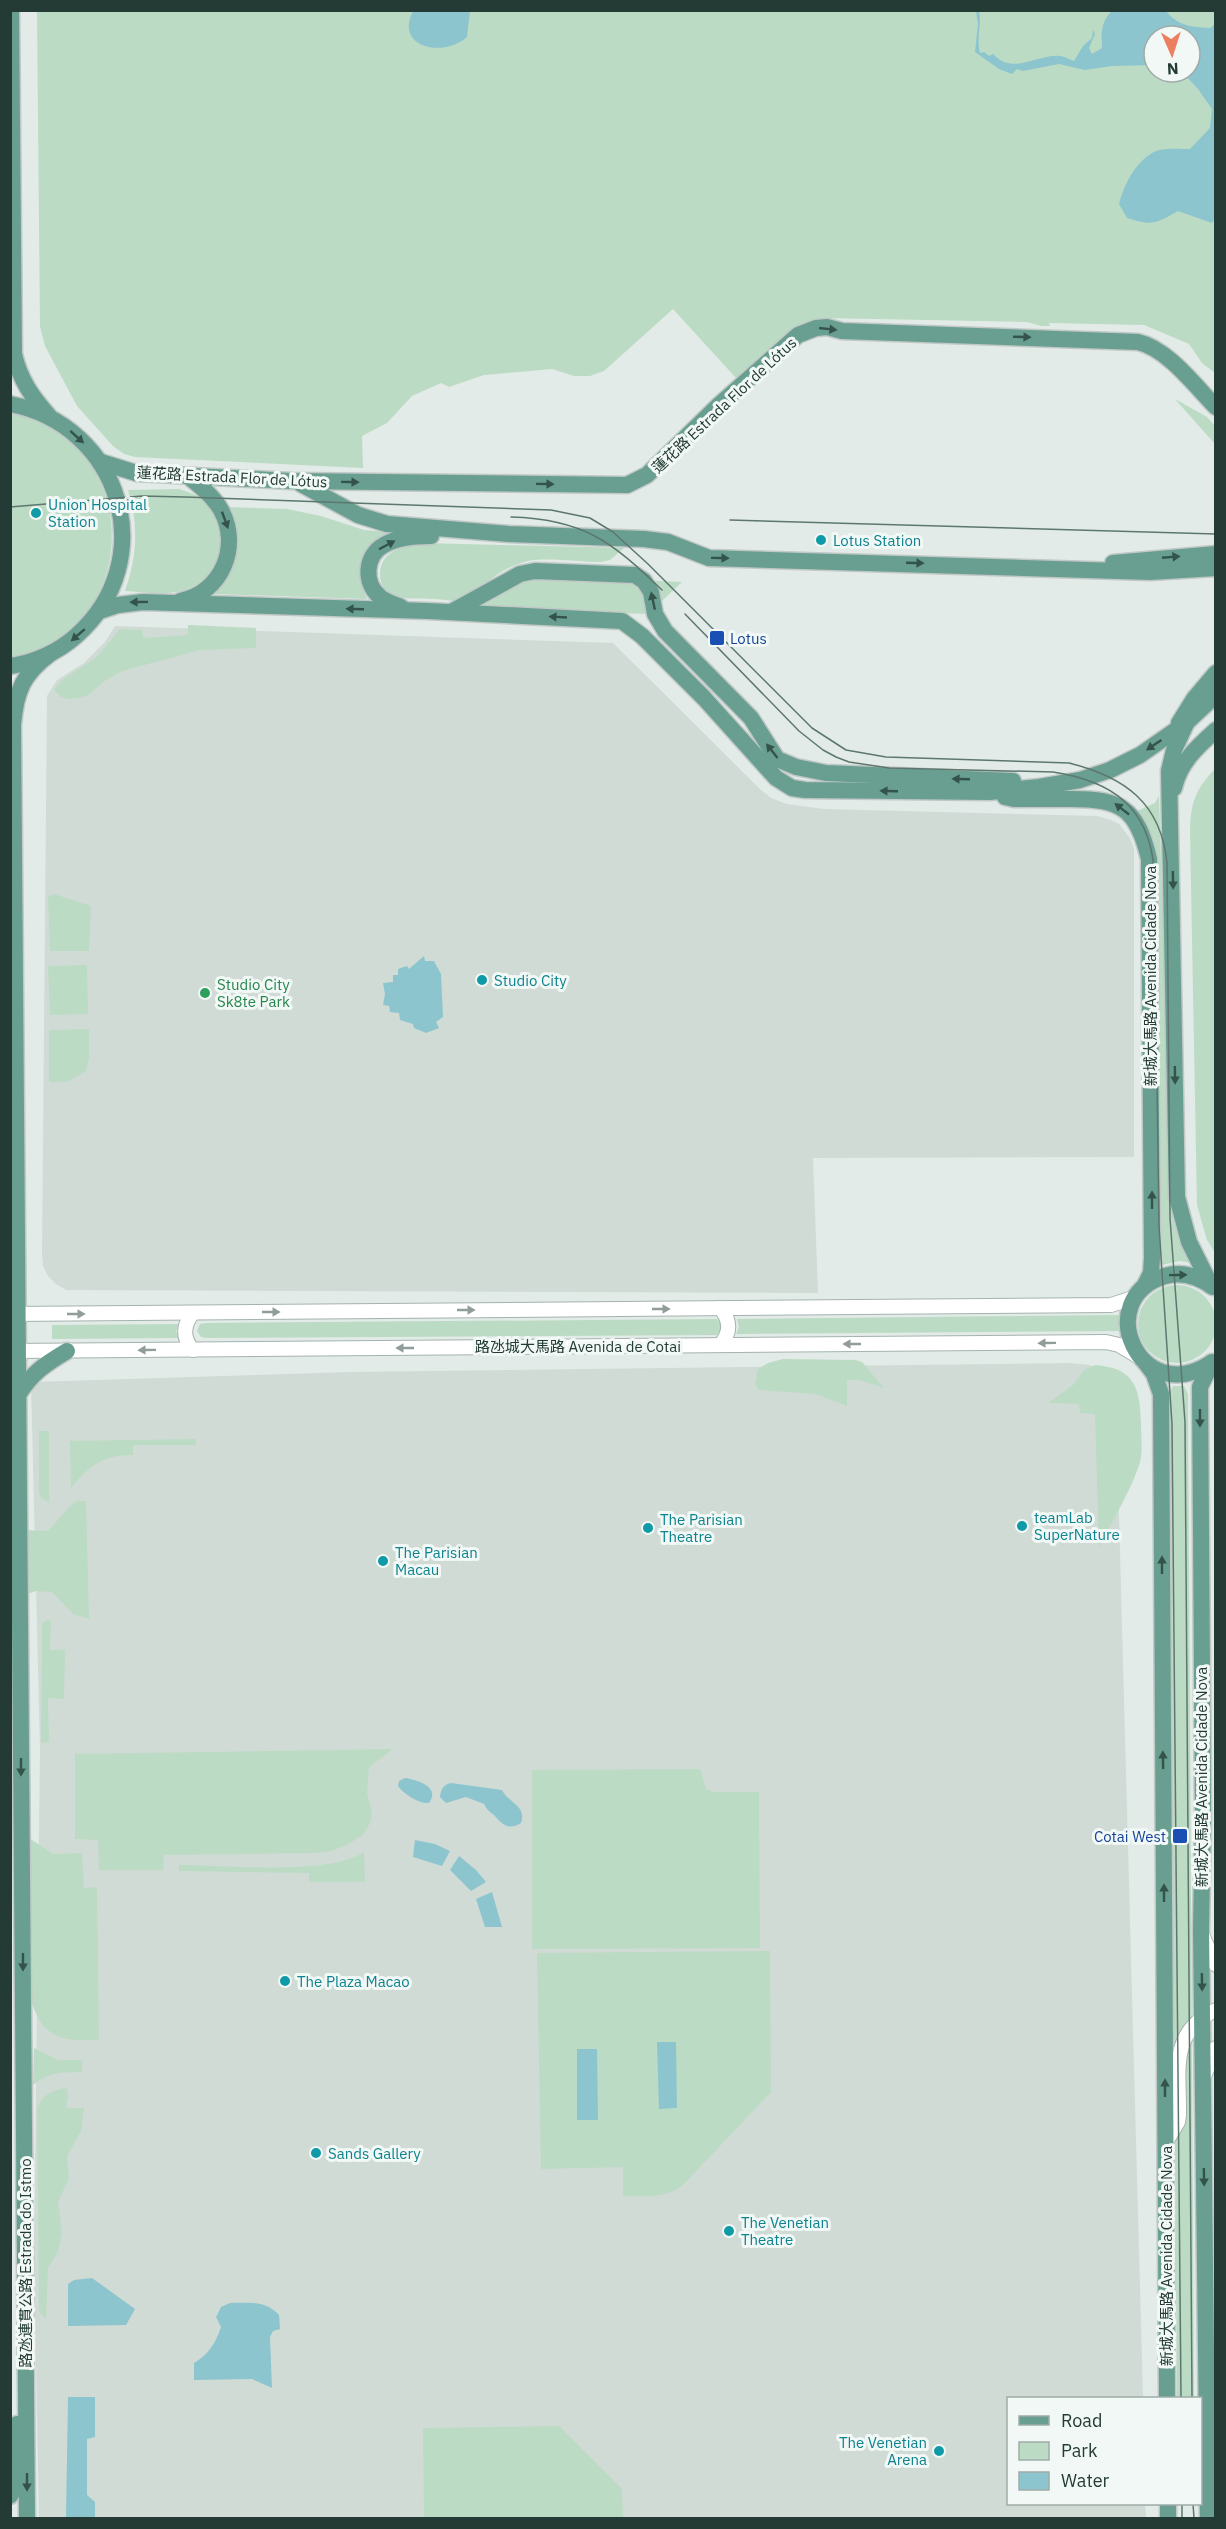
<svg xmlns="http://www.w3.org/2000/svg" width="1226" height="2529" viewBox="0 0 1226 2529" font-family="'IBM Plex Sans','Noto Sans SC',sans-serif">
	<style>
		.built { fill: #d0dbd6 }
		.green { fill: #bcdbc4; fill-rule: evenodd }
		.water { fill: #8cc5ce }
		.lines { fill: none; stroke-linecap: round; stroke-linejoin: round }
		.minor-casing { stroke: #a5b3ae; stroke-width: 16 }
		.major-casing { stroke: #c1c8c6; stroke-width: 19 }
		.minor { stroke: #fff; stroke-width: 14 }
		.major { stroke: #689f90; stroke-width: 16 }
		.tram { stroke: #5d776f; stroke-width: 1.5 }
		.oneway { fill: #34544b }
		.oneway2 { fill: #919d9a }
		.culture-dot { fill: #0f9aa8; stroke: #f2f8f5; stroke-width: 2 }
		.transit-dot { fill: #1a4fb4; stroke: #f2f8f5; stroke-width: 2 }
		.leisure-dot { fill: #2e9e5b; stroke: #f2f8f5; stroke-width: 2 }
		.labels { text-anchor: middle; dominant-baseline: central; stroke-width: 6; stroke-linejoin: round; paint-order: stroke }
		.street-label { font-size: 15px; fill: #233b34; stroke: #f2f8f5 }
		.culture-label { font-size: 15px; fill: #0d838f; stroke: #f2f8f5; text-anchor: start }
		.transit-label { font-size: 15px; fill: #164399; stroke: #f2f8f5; text-anchor: start }
		.leisure-label { font-size: 15px; fill: #27864d; stroke: #f2f8f5; text-anchor: start }
	</style>
	<rect width="100%" height="100%" fill="#e2ebe7"/>
	<g class="built">
		<path d="M115,626L613,643L760,789L771,798L787,804L824,809L1097,816L1111,820L1119,824L1130,838L1134,849V1157L813,1158L818,1293L66,1290L56,1284L48,1276L43,1266L42,1254L47,696L57,680L84,663L105,642Z"/>
		<path d="M1070,1363L1090,1365L1100,1370L1116,1405L1143,2398H1008V2504H1145L1146,2518H39L34,2261L40,1749L31,1382L349,1372Z"/>
	</g>
	<g class="green">
		<path d="M37,11H1215V373L1202,363L1189,344L1144,325L1049,323L1050,326H1041L1027,322L822,318L794,330L736,378L673,309L604,371L590,376H574L552,369L484,375L449,387L441,383L412,396L387,423L362,436L363,468L135,457L124,454L113,446L77,406L45,346L40,327ZM1154,36H1190V72H1154Z"/>
		<path d="M1175,399L1207,417L1215,426V444Z"/>
		<path d="M11,413C28,416 46,424 60,434C148,497 119,641 11,658Z"/>
		<path d="M179,489C191,493 203,497 211,507C233,537 220,578 185,590C167,596 144,592 125,591C137,557 139,525 128,490Z"/>
		<path d="M225,507L287,509L321,516L364,530L400,533L361,571L362,586L367,599L212,594C239,564 247,544 225,507Z"/>
		<path d="M424,543L624,548L610,560L601,562C580,562 548,557 528,561C517,564 507,568 498,574C486,582 475,596 461,600C453,602 442,599 433,599C413,598 379,603 380,573C381,550 405,546 424,543Z"/>
		<path d="M544,576L682,582L648,614L476,608L520,581Z"/>
		<path d="M188,625L256,628V648L200,650L122,671L103,682L88,695L79,698L69,699L61,697L54,690L62,680L97,657L120,629L142,630L143,638L188,635Z"/>
		<path d="M1215,769V1253L1207,1240L1197,1205L1190,831C1190,804 1196,788 1215,769Z"/>
		<path d="M1159,796L1172,1213L1179,1239L1192,1263L1180,1261L1157,1266L1156,851L1151,833L1137,811L1155,803Z"/>
		<path d="M54,894L91,906L89,951H50L48,897Z"/>
		<path d="M87,965L88,1014L50,1015L48,966Z"/>
		<path d="M89,1029V1058L86,1071L67,1082H49V1030Z"/>
		<circle cx="1177" cy="1324" r="39"/>
		<path d="M1121,1315V1331L736,1334L739,1327L737,1319Z"/>
		<path d="M717,1319L722,1327L717,1335L207,1338L201,1337L197,1331L200,1324L206,1323Z"/>
		<path d="M180,1324L176,1331L179,1338L52,1339V1325Z"/>
		<path d="M783,1359L856,1360L862,1362L884,1388L859,1380H847V1406L816,1394L759,1390L755,1384L758,1369L768,1363Z"/>
		<path d="M1095,1365C1136,1368 1140,1389 1141,1425C1141,1437 1143,1451 1140,1462C1132,1489 1112,1521 1099,1547L1095,1414L1080,1413L1079,1404L1048,1403L1073,1385L1084,1370Z"/>
		<path d="M1173,1386H1184L1188,1394L1194,2398H1177L1169,1394Z"/>
		<path d="M39,1431H49V1502L41,1498L39,1492Z"/>
		<path d="M196,1439V1445H133V1455C103,1455 90,1465 71,1488L70,1441Z"/>
		<path d="M78,1501H86L89,1619L73,1614L52,1592L36,1591L27,1594L23,1530L48,1531L72,1504Z"/>
		<path d="M47,1620L51,1621L50,1650H65L64,1699L48,1698L49,1742L41,1743L42,1624Z"/>
		<path d="M393,1749L369,1767L367,1793L372,1813L370,1823L363,1835L348,1844L332,1851L312,1853L164,1855L163,1870H99L98,1840L75,1839V1754Z"/>
		<path d="M700,1769L706,1789L715,1792H759L760,1948L532,1949V1770Z"/>
		<path d="M29,1838L53,1854L82,1853L84,1888L97,1887L99,2040C64,2041 44,2040 32,2003Z"/>
		<path d="M364,1852L365,1882H309V1873L179,1871V1865C224,1865 329,1876 364,1852Z"/>
		<path d="M770,1951L771,2092L683,2185C666,2199 644,2196 623,2196V2167L541,2169L537,1953Z"/>
		<path d="M34,2048L58,2060H82V2072C61,2073 50,2071 33,2085Z"/>
		<path d="M67,2088L68,2096L66,2108H84L81,2131L67,2156L69,2178L58,2202L62,2233L58,2252L48,2268L46,2319L39,2311L37,2108C43,2094 53,2090 67,2088Z"/>
		<path d="M559,2426L622,2489L623,2518H424L423,2428Z"/>
	</g>
	<g class="water">
		<path d="M413,11H470L467,37C444,58 394,48 413,11Z"/>
		<path d="M976,11H979C982,25 976,38 980,53L984,52L989,56L993,54C1014,76 1036,54 1060,56C1064,56 1070,60 1074,61L1083,46L1092,38L1093,30L1095,34L1089,48L1092,54L1102,48C1101,33 1101,21 1112,11H1166C1178,26 1191,27 1210,28L1215,24L1216,217L1212,223L1178,211C1155,224 1153,226 1127,218L1119,204C1124,185 1134,164 1152,153C1161,147 1179,149 1190,149L1210,128L1212,109L1198,89L1182,72H1190V36H1154V65L1112,66L1085,70L1059,64L1023,71L1017,69L1012,74L999,69L975,52L978,24Z"/>
		<path d="M424,956L425,961H434L441,974L443,1017L436,1022L439,1028L426,1033L414,1028L413,1024L400,1020L399,1013L390,1012L389,1006L383,1005L385,994L383,983L393,982V975H398V969L407,966L409,969Z"/>
		<path d="M405,1778C417,1780 441,1787 429,1803C419,1804 404,1794 398,1786L399,1781Z"/>
		<path d="M451,1783L502,1790C508,1803 527,1805 521,1823C508,1831 502,1824 494,1815C489,1811 487,1810 484,1804L466,1797L446,1803L440,1797C441,1789 443,1785 451,1783Z"/>
		<path d="M415,1840L435,1844L450,1851L442,1866L413,1857Z"/>
		<path d="M459,1856L476,1870L486,1882L471,1891L450,1870Z"/>
		<path d="M492,1892L502,1927H485L476,1899Z"/>
		<path d="M657,2042H676L677,2108L659,2109Z"/>
		<path d="M577,2049H597L598,2120H577Z"/>
		<path d="M92,2278L135,2309L126,2325L68,2326V2284L74,2280Z"/>
		<path d="M230,2303C249,2303 265,2300 279,2315L280,2329L273,2331L270,2337L272,2388L252,2379L194,2380V2363C208,2355 216,2343 221,2327L216,2317L221,2307Z"/>
		<path d="M68,2397H95V2437L87,2439V2495L95,2502V2518H66Z"/>
	</g>
	<g class="lines">
		<g class="minor-casing">
			<g id="minor">
				<path d="M720,1308C731,1320 731,1333 720,1345"/>
				<path d="M193,1313C183,1325 182,1338 193,1350"/>
				<path d="M10,1314L1111,1305L1136,1297"/>
				<path d="M10,1351L1106,1342L1119,1345L1139,1357"/>
				<path d="M1203,1937L1216,1965"/>
				<path d="M1205,2074L1216,2048"/>
				<path d="M1166,2142L1178,2122L1179,2115C1180,2073 1168,2032 1216,2010"/>
			</g>
		</g>
		<g class="major-casing">
			<g id="major">
				<path d="M11,10L14,354C20,380 32,397 49,416"/>
				<path d="M10,404C121,425 162,560 76,636C58,652 34,663 10,666"/>
				<path d="M101,462L136,473L291,481L627,485L647,475L719,405L798,335L816,328L827,327L842,331L1138,342C1168,349 1195,386 1216,407"/>
				<path d="M301,484L358,515L387,524L509,534L644,539L668,542L709,558L1150,572L1216,568"/>
				<path d="M1113,563L1216,554"/>
				<path d="M180,601C222,593 241,546 221,510C213,496 200,486 188,476"/>
				<path d="M401,607C394,604 386,602 380,597C363,583 365,555 384,545C398,537 415,536 431,536"/>
				<path d="M100,611L118,605L143,602L428,611L622,621L642,636L704,698L776,778L792,788L805,790L989,792L1039,787L1080,780L1110,770L1140,755L1186,723L1216,695"/>
				<path d="M453,611L520,574L535,571L635,575L644,581L651,592L655,614L665,631L751,718L777,759L796,767L826,773L1013,781"/>
				<path d="M1179,723L1194,699L1216,673"/>
				<path d="M1186,724L1174,750L1169,771L1177,1197L1189,1242L1211,1286"/>
				<path d="M1174,788C1180,762 1197,747 1216,730"/>
				<path d="M1005,797L1014,799C1033,799 1052,799 1071,799C1121,799 1137,808 1149,859L1152,1258L1151,1273L1144,1287"/>
				<path d="M1145,1362L1154,1374L1161,1394L1167,2398"/>
				<path d="M1211,1363C1139,1410 1091,1298 1165,1276C1182,1271 1199,1277 1213,1287"/>
				<path d="M18,1395C32,1373 45,1364 67,1351"/>
				<path d="M10,2496L13,2491L17,2424"/>
				<path d="M1168,2504V2518"/>
				<path d="M27,2518L13,725C16,690 23,674 51,653"/>
				<path d="M1208,2518L1201,1929L1203,1818L1200,1387L1212,1362"/>
			</g>
		</g>
		<use href="#minor" class="minor"/>
		<use href="#major" class="major"/>
		<g class="tram">
			<path d="M10,507L142,496L185,497L551,510L590,518L613,532L648,564L812,728L846,750L886,757L1069,763C1125,777 1161,803 1167,863L1170,1218L1185,1422L1192,2398"/>
			<path d="M511,517C584,519 612,542 662,590"/>
			<path d="M730,520L1216,534"/>
			<path d="M685,614L799,731L823,750L836,757L849,762L889,768L1053,772C1112,781 1149,807 1154,869L1159,1226L1172,1424L1181,2398"/>
			<path d="M1182,2504V2518"/>
			<path d="M1193,2504L1194,2518"/>
		</g>
	</g>
	<defs><path id="oneway-solid" d="M-6-.8H1V-3.2L6.5 0L1 3.2V.8H-6Z" transform="scale(1.5)"/></defs>
	<g class="oneway">
		<use href="#oneway-solid" transform="translate(828 329) rotate(6)"/>
		<use href="#oneway-solid" transform="translate(1022 337) rotate(2)"/>
		<use href="#oneway-solid" transform="translate(77 437) rotate(42)"/>
		<use href="#oneway-solid" transform="translate(350 482) rotate(1)"/>
		<use href="#oneway-solid" transform="translate(545 484) rotate(1)"/>
		<use href="#oneway-solid" transform="translate(225 520) rotate(70)"/>
		<use href="#oneway-solid" transform="translate(387 545) rotate(-28)"/>
		<use href="#oneway-solid" transform="translate(1171 557) rotate(-5)"/>
		<use href="#oneway-solid" transform="translate(720 558) rotate(1)"/>
		<use href="#oneway-solid" transform="translate(915 563) rotate(2)"/>
		<use href="#oneway-solid" transform="translate(653 601) rotate(-102)"/>
		<use href="#oneway-solid" transform="translate(139 602) rotate(179)"/>
		<use href="#oneway-solid" transform="translate(355 609) rotate(-178)"/>
		<use href="#oneway-solid" transform="translate(558 617) rotate(-177)"/>
		<use href="#oneway-solid" transform="translate(78 635) rotate(139)"/>
		<use href="#oneway-solid" transform="translate(1154 745) rotate(146)"/>
		<use href="#oneway-solid" transform="translate(772 751) rotate(-128)"/>
		<use href="#oneway-solid" transform="translate(961 779) rotate(-178)"/>
		<use href="#oneway-solid" transform="translate(889 791) rotate(-178)"/>
		<use href="#oneway-solid" transform="translate(1122 809) rotate(-142)"/>
		<use href="#oneway-solid" transform="translate(1173 880) rotate(89)"/>
		<use href="#oneway-solid" transform="translate(1175 1075) rotate(89)"/>
		<use href="#oneway-solid" transform="translate(1152 1200) rotate(-90)"/>
		<use href="#oneway-solid" transform="translate(1178 1275) rotate(-1)"/>
		<use href="#oneway-solid" transform="translate(1200 1418) rotate(90)"/>
		<use href="#oneway-solid" transform="translate(1162 1565) rotate(-90)"/>
		<use href="#oneway-solid" transform="translate(1163 1760) rotate(-91)"/>
		<use href="#oneway-solid" transform="translate(21 1767) rotate(90)"/>
		<use href="#oneway-solid" transform="translate(1164 1893) rotate(-90)"/>
		<use href="#oneway-solid" transform="translate(23 1962) rotate(90)"/>
		<use href="#oneway-solid" transform="translate(1202 1982) rotate(89)"/>
		<use href="#oneway-solid" transform="translate(1165 2088) rotate(-90)"/>
		<use href="#oneway-solid" transform="translate(1204 2177) rotate(89)"/>
		<use href="#oneway-solid" transform="translate(27 2482) rotate(90)"/>
	</g>
	<g class="oneway2">
		<use href="#oneway-solid" transform="translate(661 1309)"/>
		<use href="#oneway-solid" transform="translate(466 1310)"/>
		<use href="#oneway-solid" transform="translate(271 1312)"/>
		<use href="#oneway-solid" transform="translate(76 1314)"/>
		<use href="#oneway-solid" transform="translate(1047 1343) rotate(179)"/>
		<use href="#oneway-solid" transform="translate(852 1344) rotate(180)"/>
		<use href="#oneway-solid" transform="translate(405 1348) rotate(180)"/>
		<use href="#oneway-solid" transform="translate(147 1350) rotate(179)"/>
	</g>
	<g class="culture-dot">
		<circle cx="36" cy="513" r="6"/>
		<circle cx="821" cy="540" r="6"/>
		<circle cx="482" cy="980" r="6"/>
		<circle cx="1022" cy="1526" r="6"/>
		<circle cx="648" cy="1528" r="6"/>
		<circle cx="383" cy="1561" r="6"/>
		<circle cx="285" cy="1981" r="6"/>
		<circle cx="316" cy="2153" r="6"/>
		<circle cx="729" cy="2231" r="6"/>
		<circle cx="939" cy="2451" r="6"/>
	</g>
	<g class="transit-dot">
		<rect x="709" y="630" width="16" height="16" rx="3"/>
		<rect x="1172" y="1828" width="16" height="16" rx="3"/>
	</g>
	<circle class="leisure-dot" cx="205" cy="993" r="6"/>
	<g class="labels">
		<g class="street-label">
			<text transform="translate(724 405) rotate(-43)">蓮花路 Estrada Flor de Lótus</text>
			<text transform="translate(232 477) rotate(3)">蓮花路 Estrada Flor de Lótus</text>
			<text transform="translate(1150 976) rotate(-90)">新城大馬路 Avenida Cidade Nova</text>
			<text x="578" y="1346">路氹城大馬路 Avenida de Cotai</text>
			<text transform="translate(1201 1777) rotate(-90)">新城大馬路 Avenida Cidade Nova</text>
			<text transform="translate(1166 2256) rotate(-90)">新城大馬路 Avenida Cidade Nova</text>
			<text transform="translate(25 2263) rotate(-90)">路氹連貫公路 Estrada do Istmo</text>
		</g>
		<g class="culture-label">
			<text x="48" y="504">Union Hospital<tspan x="48" dy="17">Station</tspan></text>
			<text x="833" y="540">Lotus Station</text>
			<text x="494" y="980">Studio City</text>
			<text x="1034" y="1517">teamLab<tspan x="1034" dy="17">SuperNature</tspan></text>
			<text x="660" y="1519">The Parisian<tspan x="660" dy="17">Theatre</tspan></text>
			<text x="395" y="1552">The Parisian<tspan x="395" dy="17">Macau</tspan></text>
			<text x="297" y="1981">The Plaza Macao</text>
			<text x="328" y="2153">Sands Gallery</text>
			<text x="741" y="2222">The Venetian<tspan x="741" dy="17">Theatre</tspan></text>
			<text x="927" y="2442" text-anchor="end">The Venetian<tspan x="927" dy="17">Arena</tspan></text>
		</g>
		<g class="transit-label">
			<text x="730" y="638">Lotus</text>
			<text x="1166" y="1836" text-anchor="end">Cotai West</text>
		</g>
		<g class="leisure-label">
			<text x="217" y="984">Studio City<tspan x="217" dy="17">Sk8te Park</tspan></text>
		</g>
	</g>
	<rect width="1226" height="2529" fill="none" stroke="#233b34" stroke-width="24"/>
	<rect x="1007" y="2397" width="195" height="108" fill="#f2f8f5" stroke="#9faca8" stroke-width="1.5"/>
	<rect x="1019" y="2416" width="30" height="9" fill="#689f90" stroke="#9faca8" stroke-width="1.5"/>
	<text x="1061" y="2427" font-size="18" fill="#233b34">Road</text>
	<rect x="1019" y="2442" width="30" height="18" fill="#bcdbc4" stroke="#9faca8" stroke-width="1.5"/>
	<text x="1061" y="2457" font-size="18" fill="#233b34">Park</text>
	<rect x="1019" y="2472" width="30" height="18" fill="#8cc5ce" stroke="#9faca8" stroke-width="1.5"/>
	<text x="1061" y="2487" font-size="18" fill="#233b34">Water</text>
	<g transform="translate(1172 54) rotate(177)"><circle r="28" fill="#f2f8f5" stroke="#9faca8" stroke-width="1.5"/>
	<path d="M0-4.5L10 22L0 15L-10 22Z" fill="#eb7f60"/>
	<text y="-9" font-size="16" font-weight="bold" text-anchor="middle" fill="#233b34">N</text>
	</g>
</svg>
